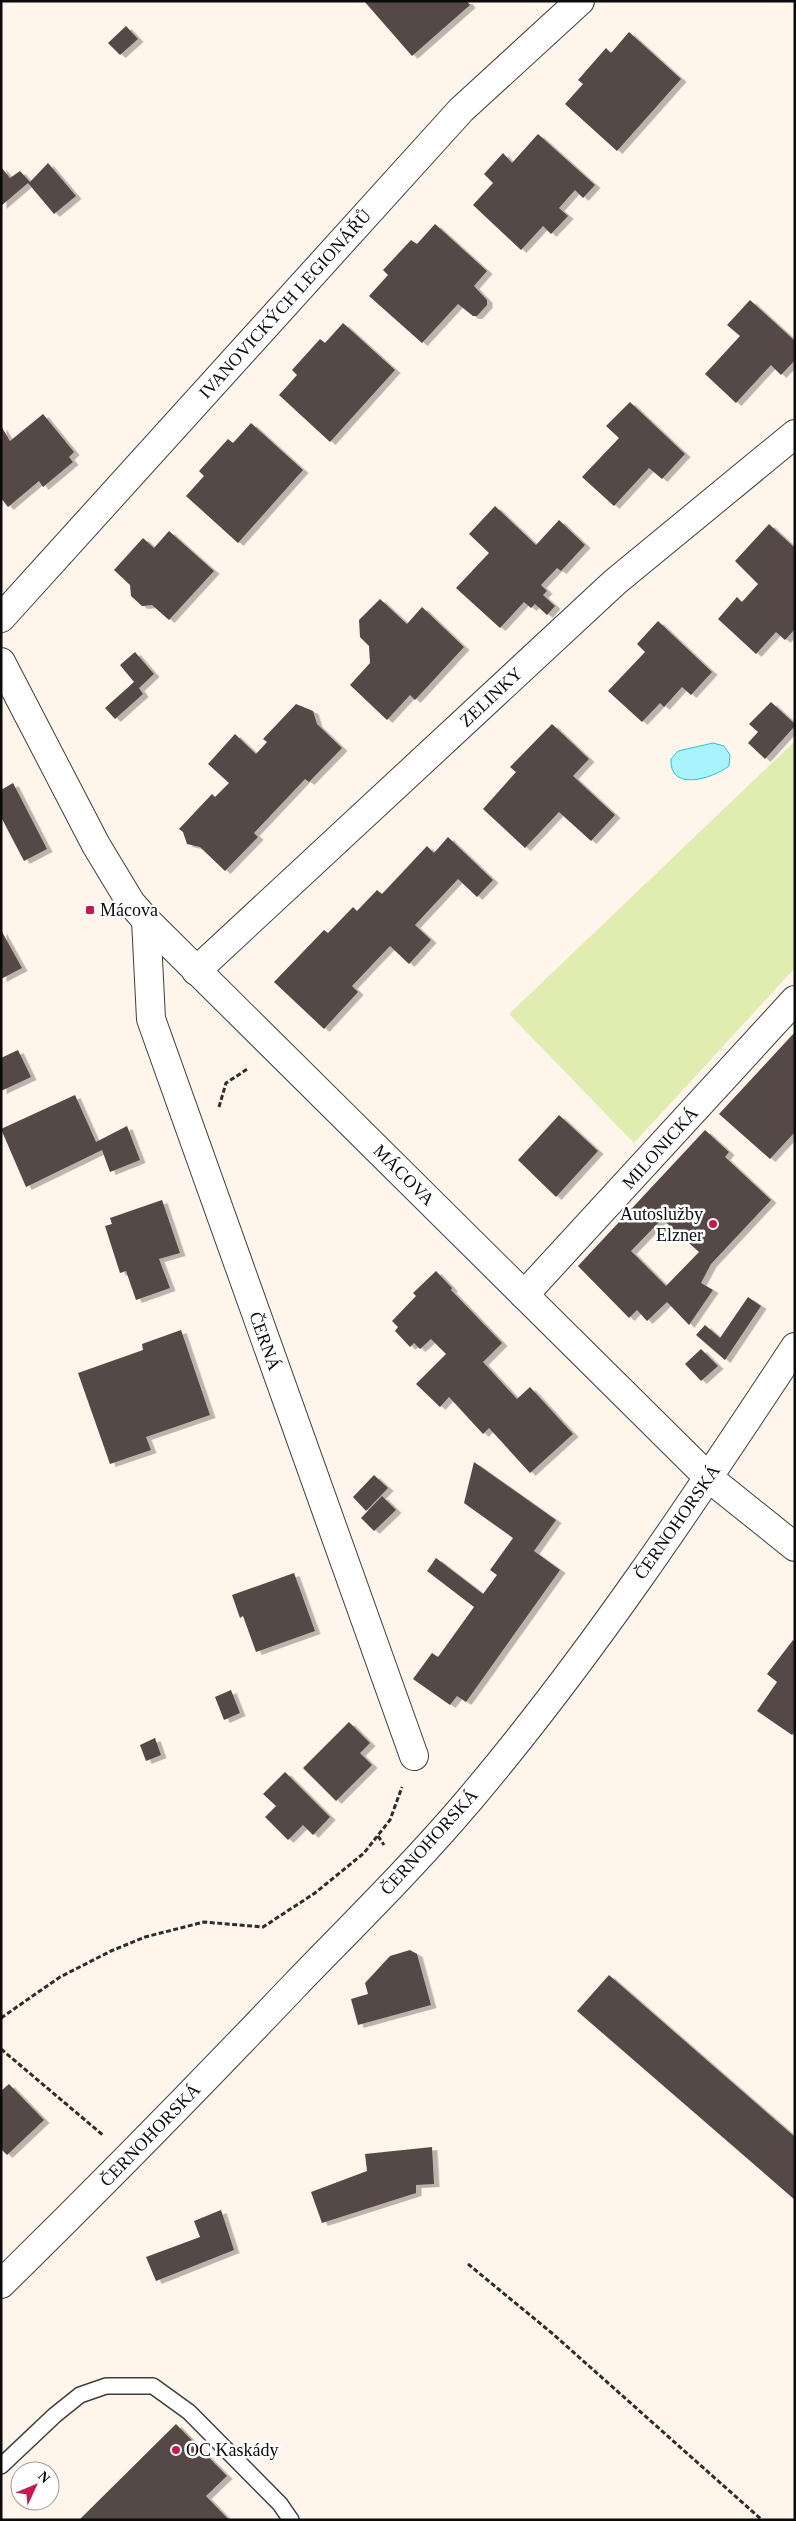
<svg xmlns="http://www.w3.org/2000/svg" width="796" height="2521" viewBox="0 0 796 2521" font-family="Georgia,serif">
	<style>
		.green { fill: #e1edb0 }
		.water { fill: #a9f4fc; stroke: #29c5da }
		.building { fill: #554847; fill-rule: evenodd; filter: url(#shadow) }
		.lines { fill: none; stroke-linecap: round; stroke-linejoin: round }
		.service-casing { stroke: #3e3e3e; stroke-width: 18 }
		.minor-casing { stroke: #3e3e3e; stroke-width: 30 }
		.tertiary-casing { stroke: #3e3e3e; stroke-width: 30 }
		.path { stroke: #2d2d2d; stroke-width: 3; stroke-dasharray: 5 2.5; stroke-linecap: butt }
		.service { stroke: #fff; stroke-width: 15 }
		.minor { stroke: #fff; stroke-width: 28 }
		.tertiary { stroke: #fff; stroke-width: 28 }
		.poi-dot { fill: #c81751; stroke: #fff; stroke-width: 2 }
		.labels { text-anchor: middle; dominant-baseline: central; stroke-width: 5; stroke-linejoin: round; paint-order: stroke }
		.street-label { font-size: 18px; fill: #0b0b0b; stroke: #fff }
		.poi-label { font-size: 18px; fill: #0b0b0b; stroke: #fff; text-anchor: start }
	</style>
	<defs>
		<filter id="shadow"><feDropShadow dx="5.5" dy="3" stdDeviation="0" flood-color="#0004"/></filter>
	</defs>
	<rect width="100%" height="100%" fill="#fff5ea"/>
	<path class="green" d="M795,741V968L634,1143L509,1014Z"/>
	<path class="water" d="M713,743L724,746L730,755L729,766C712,779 669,792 671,759L678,751Z"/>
	<g class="building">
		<path d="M364,1H467L470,5L412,56Z"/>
		<path d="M126,26L138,39L120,55L108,43Z"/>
		<path d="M629,32L681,79L617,151L565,104L583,84L578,80L606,48L611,53Z"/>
		<path d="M538,134L595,185L583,198L575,190L559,208L568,216L551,234L543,226L521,250L473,205L493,183L484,174L503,153L512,163Z"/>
		<path d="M48,163L76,196L54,214L28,183L1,206V167L10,178L20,171L30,182Z"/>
		<path d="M435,224L487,271L474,286L487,300V305L477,316H473L458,304L422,343L369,296L388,275L383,270L411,240L417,244Z"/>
		<path d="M750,300L795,341V360L781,375L771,365L736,403L705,374L740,336L727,325Z"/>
		<path d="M343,323L395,370L330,442L279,395L297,375L292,370L320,339L325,343Z"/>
		<path d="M630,402L685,454L662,479L649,468L614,506L582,477L619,438L606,426Z"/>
		<path d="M43,414L74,452L69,457L73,462L43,487L39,481L8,507L1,498V426L10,441Z"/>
		<path d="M251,423L303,470L238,543L186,496L204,476L199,471L228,439L233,443Z"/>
		<path d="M495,506L536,545L559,520L585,545L561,571L557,568L541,585L547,591L543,595L555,606L547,615L535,604L531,608L524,602L500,628L456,588L489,553L469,534Z"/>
		<path d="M769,524L795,548V629L785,640L776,632L756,654L718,619L737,597L742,602L758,584L735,561Z"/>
		<path d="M169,531L214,571L169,620L152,605L142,606L131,596L130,585L114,570L143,538L154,548Z"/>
		<path d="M380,599L407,624L422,607L464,647L415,700L410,695L387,720L350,685L370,663L369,646L360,637L359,620Z"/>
		<path d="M658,621L712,672L691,695L682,687L664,707L660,703L642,722L608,691L645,652L637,644Z"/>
		<path d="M135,652L154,674L139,688L143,694L115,719L105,708L134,682L120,665Z"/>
		<path d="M771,702L795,724V726L765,759L748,743L758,732L749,724Z"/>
		<path d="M296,704L313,711L317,724L342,748L309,782L305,779L254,833L258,837L225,871L200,847L187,844L183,832L179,829L212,794L215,797L229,783L208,764L235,734L256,754L267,742L263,739Z"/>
		<path d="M552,724L589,759L573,776L615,815L591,841L559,812L525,848L483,809L516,772L510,767Z"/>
		<path d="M13,783L47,849L24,861L1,817V790Z"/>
		<path d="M448,837L493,880L477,897L458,879L415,925L431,940L409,964L390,946L352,986L358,992L324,1029L274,982L324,930L328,933L353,907L357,911L377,890L382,894L427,846L434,853Z"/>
		<path d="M1,930L22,968L1,979Z"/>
		<path d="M795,1032V1132L770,1159L719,1114Z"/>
		<path d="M18,1050L31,1077L1,1091V1058Z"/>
		<path d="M75,1095L96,1142L127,1126L140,1160L110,1172L102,1150L26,1187L1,1129Z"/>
		<path d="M559,1115L598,1151L556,1197L518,1160Z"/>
		<path d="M705,1130L729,1152L725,1157L771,1200L711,1264L701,1283L713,1290L689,1325L667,1302L647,1321L637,1310L629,1318L578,1266ZM662,1219L699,1252L666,1286L631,1251Z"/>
		<path d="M162,1200L180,1253L159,1259L170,1288L136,1300L126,1271L120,1273L105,1226L112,1224L110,1218Z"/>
		<path d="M436,1271L452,1288L451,1290L502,1343L483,1362L517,1399L530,1387L573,1434L530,1473L489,1428L483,1434L449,1397L440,1407L416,1384L446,1354L431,1339L420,1349L414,1343L410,1347L395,1331L398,1327L392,1321L416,1296L413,1293Z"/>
		<path d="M748,1297L761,1306L725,1360L696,1335L705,1325L720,1338Z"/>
		<path d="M181,1330L210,1415L146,1437L151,1450L110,1464L78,1373L143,1350L142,1344Z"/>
		<path d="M701,1349L718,1366L701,1381L685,1364Z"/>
		<path d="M474,1462L556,1520L534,1551L560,1570L466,1702L457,1696L450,1705L413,1679L432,1653L438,1657L474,1607L427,1571L436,1558L483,1594L497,1575L490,1570L513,1538L464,1503Z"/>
		<path d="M374,1475L388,1488L366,1511L353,1497Z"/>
		<path d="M382,1496L396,1510L374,1531L361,1518Z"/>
		<path d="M294,1573L315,1631L256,1652L243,1616L240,1618L232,1595Z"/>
		<path d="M793,1640L795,1642V1731L792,1735L757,1711L777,1682L767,1674Z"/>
		<path d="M231,1690L240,1713L224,1720L215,1697Z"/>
		<path d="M349,1722L370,1743L360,1753L372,1765L336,1801L303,1768Z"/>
		<path d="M155,1738L161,1755L146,1761L140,1745Z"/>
		<path d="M285,1772L330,1817L313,1835L303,1825L288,1840L265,1817L276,1806L263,1794Z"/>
		<path d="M410,1950L417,1954L431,2005L358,2025L351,1999L368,1994L365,1983L390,1956Z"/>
		<path d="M609,1975L795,2137V2200L577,2011Z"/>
		<path d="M9,2084L44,2120L7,2155L1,2149V2091Z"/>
		<path d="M432,2147L434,2184L416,2185V2193L322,2223L311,2192L367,2171L365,2154Z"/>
		<path d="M221,2210L234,2250L156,2281L146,2257L200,2237L194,2221Z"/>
		<path d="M176,2424L227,2476L206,2496L229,2520H79Z"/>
	</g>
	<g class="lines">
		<g class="service-casing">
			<path id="service" d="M1,2466L55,2415L80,2395L106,2386H153L189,2412L280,2504L291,2520"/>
		</g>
		<g class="minor-casing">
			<g id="minor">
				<path d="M1,618L461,110L580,1"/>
				<path d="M1,662L96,845L131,903L146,920L709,1478L795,1547"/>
				<path d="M146,920L151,1019L414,1756"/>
				<path d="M196,971L615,582L795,434"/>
				<path d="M524,1295L795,1000"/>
			</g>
		</g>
		<g class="tertiary-casing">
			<path id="tertiary" d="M1,2284C101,2186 199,2086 296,1984C355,1923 415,1864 470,1799C589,1658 693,1502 795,1347"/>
		</g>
		<g class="path">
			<path d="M219,1107L226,1083L249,1068"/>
			<path d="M378,1836L384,1845"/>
			<path d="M1,2018L60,1977L111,1951L145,1937L204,1922L263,1927L315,1893L364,1853L390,1820L402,1787"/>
			<path d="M1,2049L104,2136"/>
			<path d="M468,2264L553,2334L762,2520"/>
		</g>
		<use href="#service" class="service"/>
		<use href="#minor" class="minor"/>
		<use href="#tertiary" class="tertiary"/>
	</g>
	<g class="poi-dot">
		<rect x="85" y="905" width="10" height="10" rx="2.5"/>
		<circle cx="713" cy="1224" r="5"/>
		<circle cx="176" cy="2450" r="5"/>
	</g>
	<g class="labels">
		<g class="street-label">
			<text transform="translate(285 304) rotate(-48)">IVANOVICKÝCH LEGIONÁŘŮ</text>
			<text transform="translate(491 697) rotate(-43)">ZELINKY</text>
			<text transform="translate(660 1148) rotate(-48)">MILONICKÁ</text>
			<text transform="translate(404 1175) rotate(45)">MÁCOVA</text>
			<text transform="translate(265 1341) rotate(70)">ČERNÁ</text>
			<text transform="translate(677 1522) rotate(-55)">ČERNOHORSKÁ</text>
			<text transform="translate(429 1842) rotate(-48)">ČERNOHORSKÁ</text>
			<text transform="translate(150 2135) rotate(-46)">ČERNOHORSKÁ</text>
		</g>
		<g class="poi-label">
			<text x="100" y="910">Mácova</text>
			<text x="703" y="1214" text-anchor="end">Autoslužby<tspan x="703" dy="21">Elzner</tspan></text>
			<text x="186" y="2450">OC Kaskády</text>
		</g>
	</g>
	<rect width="796" height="2521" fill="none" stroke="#0b0b0b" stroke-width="5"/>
	<g transform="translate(35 2486) rotate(46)"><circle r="24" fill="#ffffff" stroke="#9d9d9d"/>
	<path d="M0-4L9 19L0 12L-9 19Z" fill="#c81751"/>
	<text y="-8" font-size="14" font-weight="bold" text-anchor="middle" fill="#0b0b0b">N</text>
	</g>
</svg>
